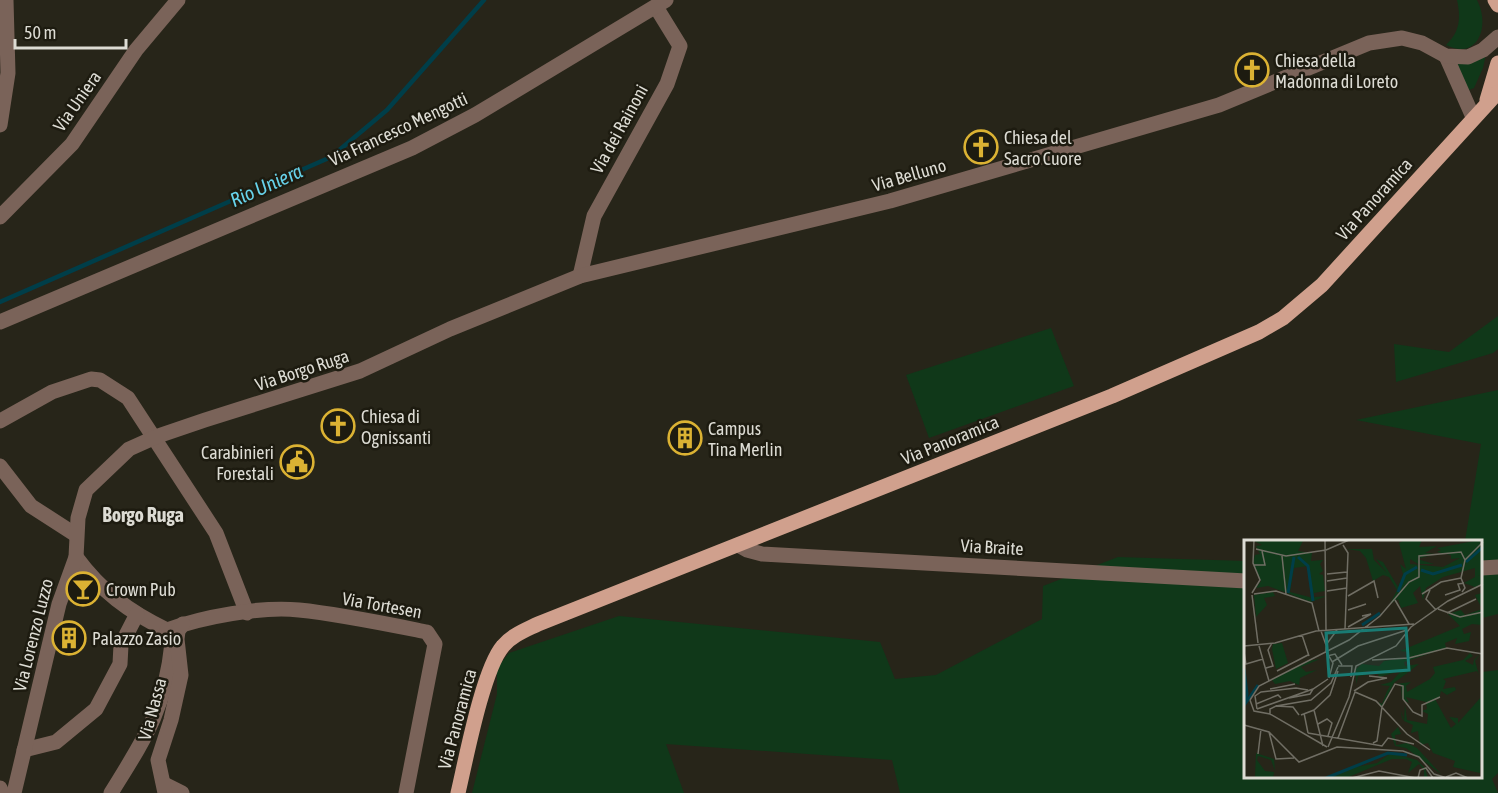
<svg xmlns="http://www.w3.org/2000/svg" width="1498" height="793" viewBox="0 0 1498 793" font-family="'Asap Condensed',sans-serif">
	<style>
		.green { fill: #103819 }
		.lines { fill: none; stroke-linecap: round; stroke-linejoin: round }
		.stream { stroke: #003e49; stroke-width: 4.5 }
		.minor { stroke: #7a6359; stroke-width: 15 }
		.major { stroke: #d0a08d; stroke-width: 15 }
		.labels { text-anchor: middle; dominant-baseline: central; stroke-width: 5; stroke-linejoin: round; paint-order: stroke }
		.poi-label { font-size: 18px; fill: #dddcd4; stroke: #1d1b10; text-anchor: start }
		.street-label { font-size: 18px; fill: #dddcd4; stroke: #1d1b10 }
		.water-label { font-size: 20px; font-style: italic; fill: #67d2ea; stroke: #1d1b10 }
		.neighbourhood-label { font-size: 20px; font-weight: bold; fill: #dddcd4; stroke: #1d1b10 }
		.inset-river { fill: none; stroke: #003e49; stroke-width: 3 }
		.inset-road { fill: none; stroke: #706e64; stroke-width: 1.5 }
		.view { fill: #197b73; fill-opacity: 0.15; stroke: #197b73; stroke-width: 3 }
		.inset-edge { fill: none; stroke: #dddcd4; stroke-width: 3 }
	</style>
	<rect width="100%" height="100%" fill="#272519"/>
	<g class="green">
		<path d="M1457,0H1477C1491,27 1477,61 1446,45C1460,32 1461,18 1457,0Z"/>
		<path d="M1487,49L1483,68L1474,88L1469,90L1456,71L1459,61Z"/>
		<path d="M1498,316V349L1493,353L1396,382L1394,344L1449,352Z"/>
		<path d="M1051,328L1074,386L929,438L906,375Z"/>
		<path d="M1498,390V614L1482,618V541H1465L1481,444L1356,420Z"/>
		<path d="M1118,557L1246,561V776H1482V672L1498,670V773L1492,779L1498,793H900L892,760L666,744L684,793H472L497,694V668L509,653L619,616L880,642L895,679L936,675L1042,619L1043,586Z"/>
	</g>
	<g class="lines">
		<path class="stream" d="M0,302L331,157L387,110L484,0"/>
		<g class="minor">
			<path d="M1446,56L1473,117"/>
			<path d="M0,125L8,73L6,0"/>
			<path d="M0,217L72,144L136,50L178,0"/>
			<path d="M580,276L594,216L667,84L680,46L656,7"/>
			<path d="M0,322L412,148L475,115L666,0"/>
			<path d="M0,421L52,392L91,379L100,380L128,398L216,533L247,613"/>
			<path d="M0,466L31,506L76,535"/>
			<path d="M738,545L747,550L762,554L1246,581"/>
			<path d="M76,557C101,591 129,612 167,630L172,636"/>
			<path d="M1482,568L1498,567"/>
			<path d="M167,630C202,617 261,606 299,610C339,614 387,624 427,632L435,644L406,793"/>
			<path d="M24,750L56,742L96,709L120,664L121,645L137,614"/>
			<path d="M166,785L182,793"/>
			<path d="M0,788L2,793"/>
			<path d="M14,793L59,604L76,557L78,518L86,490L129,449L158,436L205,420L360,371L450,329L580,276L890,201L1219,105L1369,43L1402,38L1422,43L1446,56L1468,57L1483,50L1498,37"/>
			<path d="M111,793C145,738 165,710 172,643"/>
			<path d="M165,793L158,760L171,720L181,675L177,639L178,631L183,624"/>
		</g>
		<g class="major">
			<path d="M1495,0L1498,5"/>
			<path d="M1487,100L1498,63"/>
			<path d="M458,793C466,759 483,669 503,646C512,635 526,630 538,624L1112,396L1259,332L1283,318L1322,285L1498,92"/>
		</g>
	</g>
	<defs>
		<g id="church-ring" transform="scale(1.725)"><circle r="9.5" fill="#1d1b10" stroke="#dbb233" stroke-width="1.5"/><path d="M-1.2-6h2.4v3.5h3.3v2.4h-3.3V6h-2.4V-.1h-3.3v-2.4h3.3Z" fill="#dbb233"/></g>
		<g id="building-ring" transform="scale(1.725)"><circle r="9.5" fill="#1d1b10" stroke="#dbb233" stroke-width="1.5"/><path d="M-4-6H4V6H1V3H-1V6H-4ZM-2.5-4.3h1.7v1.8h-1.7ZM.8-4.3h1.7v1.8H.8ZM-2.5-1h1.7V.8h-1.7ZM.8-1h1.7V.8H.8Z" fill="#dbb233"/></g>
		<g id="civic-ring" transform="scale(1.725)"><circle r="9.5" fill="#1d1b10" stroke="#dbb233" stroke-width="1.5"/><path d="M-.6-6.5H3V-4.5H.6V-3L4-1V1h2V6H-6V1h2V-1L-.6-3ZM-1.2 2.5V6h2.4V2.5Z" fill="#dbb233"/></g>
		<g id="bar-ring" transform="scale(1.725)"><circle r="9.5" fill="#1d1b10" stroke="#dbb233" stroke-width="1.5"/><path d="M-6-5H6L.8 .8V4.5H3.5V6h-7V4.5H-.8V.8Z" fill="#dbb233"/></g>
	</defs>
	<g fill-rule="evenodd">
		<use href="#church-ring" x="1252" y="70"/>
		<use href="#church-ring" x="981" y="147"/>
		<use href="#church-ring" x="338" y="426"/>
		<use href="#building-ring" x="685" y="438"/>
		<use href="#civic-ring" x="297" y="462"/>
		<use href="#bar-ring" x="83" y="589"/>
		<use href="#building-ring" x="69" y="638"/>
	</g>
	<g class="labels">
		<g class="poi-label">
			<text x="1275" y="60">Chiesa della<tspan x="1275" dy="21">Madonna di Loreto</tspan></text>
			<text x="1004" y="137">Chiesa del<tspan x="1004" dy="21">Sacro Cuore</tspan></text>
			<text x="361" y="416">Chiesa di<tspan x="361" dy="21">Ognissanti</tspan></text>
			<text x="708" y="428">Campus<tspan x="708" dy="21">Tina Merlin</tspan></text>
			<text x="274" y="452" text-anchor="end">Carabinieri<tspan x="274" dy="21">Forestali</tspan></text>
			<text x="106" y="589">Crown Pub</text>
			<text x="92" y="638">Palazzo Zasio</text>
		</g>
		<g class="street-label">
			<text transform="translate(77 101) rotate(-55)">Via Uniera</text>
			<text transform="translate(398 129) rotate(-25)">Via Francesco Mengotti</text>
			<text transform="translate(619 129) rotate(-61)">Via dei Rainoni</text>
			<text transform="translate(909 175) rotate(-16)">Via Belluno</text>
			<text transform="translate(1374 199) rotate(-48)">Via Panoramica</text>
			<text transform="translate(302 370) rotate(-18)">Via Borgo Ruga</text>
			<text transform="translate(950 440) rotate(-22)">Via Panoramica</text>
			<text transform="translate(992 547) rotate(3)">Via Braite</text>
			<text transform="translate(382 605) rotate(10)">Via Tortesen</text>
			<text transform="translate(33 635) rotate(-76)">Via Lorenzo Luzzo</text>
			<text transform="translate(152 709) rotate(-75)">Via Nassa</text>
			<text transform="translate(457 719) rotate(-75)">Via Panoramica</text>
		</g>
		<g class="water-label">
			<text transform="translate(266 185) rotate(-24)">Rio Uniera</text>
		</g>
		<g class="neighbourhood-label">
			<text x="143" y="514">Borgo Ruga</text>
		</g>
	</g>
	<g transform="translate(1244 540)">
		<rect width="238" height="238" fill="#272519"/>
		<path d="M161,0H178L175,7L193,6L181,13L191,14L173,19L190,24H174L166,19V24L199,27L216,18L207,19V15L193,12L197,10L193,8L236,0L238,36L234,35L238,37V44L231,47L220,43L231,37V28L199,37L182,48L179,60L176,46L169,53L174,63L157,68L154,59L146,64L153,50L145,37L139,35L129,41L122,18L116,11L102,9H128L130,20L143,33L132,19L139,22L154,47L159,34L156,24L162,29L155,3ZM10,1H59L54,11L68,13L67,21L79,20L76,24L79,31L75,34L79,35L81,51L70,53V57L83,56L67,62L24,46L12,48L17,41L9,23L11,15L16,14L12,6L18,5ZM61,22L65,28L69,58L46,52L50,28L64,26ZM29,52L31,56L20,58L23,65L12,77L10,55ZM238,53V85L228,84L218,89L220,94L227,92L225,101L211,104L213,98L201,103L202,108L160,122L161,126L175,124L150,143L137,168L135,162L138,164L143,151L127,153L143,151L146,146L136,145L147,142L157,131L135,137L133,131H121L123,135L114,136L112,144V129L118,124L135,126L140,121L162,118L163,112L156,111L216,86L204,74L217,70L221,75L238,69L231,55ZM38,103L44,123L32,129L28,109L29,104ZM226,113L229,116L221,121L229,125L230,120L236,114L231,121L235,135L233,131L199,139L202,141L199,149L211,147L212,150L203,155L197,151L195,159H191L207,188L212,184L205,177L214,178V183L238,156L236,233L209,227L211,221L189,213L184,203L176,205L174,191L167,193L169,185L160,181L158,178L157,171L160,181L161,165L163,180L183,184L184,174L178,171L183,169L182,162L162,157L165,163L158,159L157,145L152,144L167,142L162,146L163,152L186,139L191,133L189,127L219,120ZM76,119L57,127L62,132L73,130L56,138L55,145L46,141L31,144L28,140L64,121ZM154,187L157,194L151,195L152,205L163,203L173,208L197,234L162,208L151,206L147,194ZM12,213L30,219L31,231L27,220L14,216L13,220L21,231L30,232L29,238H36L11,237ZM147,213L173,220L181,228L184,238H180V230L175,224L164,233L168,222L162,219H148L102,238H86L112,227L133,223Z" fill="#103819" fill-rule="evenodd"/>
		<path class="inset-river" d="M54,17L64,26L69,61M222,22L239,7M177,30L189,34L218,25M154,52L161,34L173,27M44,53L50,17M118,85L136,73M0,129L3,154L0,166M1,164L14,145M82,238L144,213L163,215"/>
		<path class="inset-road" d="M81,0L82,90M99,5L104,13L101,89M12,9L42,16L82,10L105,0M38,16L42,54M221,20L239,2M10,25H21L18,11M83,34L103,32M83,41L103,38M186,50L182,59L192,70M83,51L103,48M8,53L16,40L9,23L10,0M10,54L32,51L68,63L75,91M178,54L197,42L217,38M8,55L14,103M201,55L216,50L214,44L220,43M104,56L130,41L134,58M151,60L165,84M194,69L216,77L239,72M104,70L122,64M203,73L232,59M104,87L127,74L118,76M77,91L82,105L93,90M83,92L82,111L89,123L85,138M58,95L65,116M0,106L31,103L72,91L170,84M15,106L25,141M0,112L2,124L19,119M83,116L91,114L98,125M128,120L165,118L203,108L239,114M88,122L114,106L163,90M94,126H108L107,137M22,128L29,126L24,110L28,103M33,131L64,115M26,149L51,144M110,151L124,142L143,138L125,136M111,152L132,161L163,194L186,210M45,158L66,154L69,149M6,160L15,146L105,100L136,76L165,42L175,37V16L217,12L221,20L217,38L221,48L218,52M6,160L10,171L26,174L83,207M12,164L34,155L37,158M32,166L67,160L87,143L94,127M13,169L69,149L84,139M13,169L11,156L17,152L52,148L64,150M70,170L79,206M60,173L64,193M26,174V169L32,166L49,167L55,175M57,175L70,170L86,155L94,131M74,184L83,179L88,183L84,196M0,185L25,192L55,222L93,207L159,211L175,217L190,234L203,238M25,192L32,219L50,218M64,193L138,206L144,198L170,204M94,198L111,152M129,203L133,201L138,167L151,144L159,146V159L169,172L178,176V165L196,157M84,207L105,157L112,126L152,106L167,87L204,61L239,44M14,214L17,189M202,237L212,233L224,238M108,238L135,231L172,238M174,238L176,230L182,228L189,238"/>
		<path class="view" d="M162,88L165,130L85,136L82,93Z"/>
		<rect width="238" height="238" class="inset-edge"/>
	</g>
	<path d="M15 39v9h111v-9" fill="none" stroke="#dddcd4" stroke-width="3"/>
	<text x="24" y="39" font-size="18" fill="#dddcd4" stroke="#1d1b10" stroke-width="4.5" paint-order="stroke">50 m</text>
</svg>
